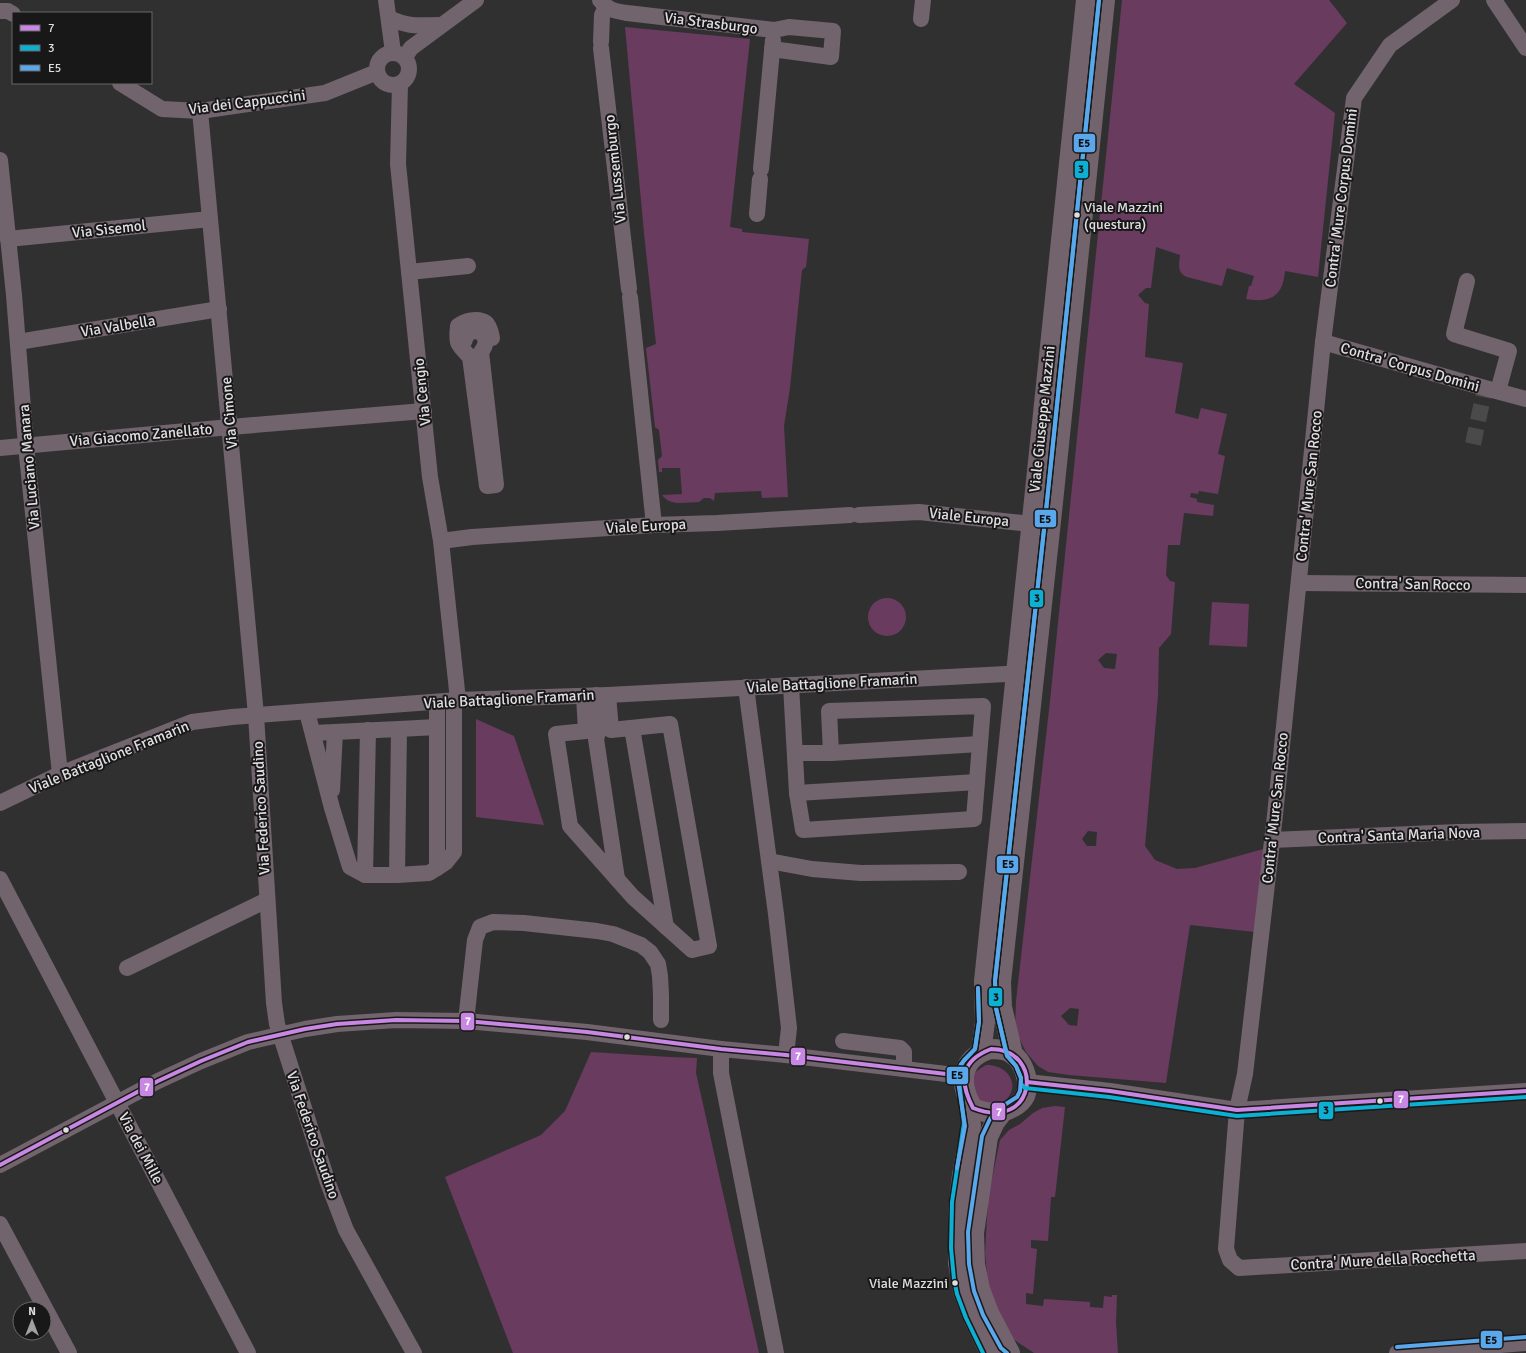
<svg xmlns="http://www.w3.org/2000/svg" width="1526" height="1353" viewBox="0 0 1526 1353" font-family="Signika,sans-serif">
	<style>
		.green { fill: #693b5f; fill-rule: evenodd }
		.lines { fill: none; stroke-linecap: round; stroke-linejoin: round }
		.minor-tunnel { stroke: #4b4a4b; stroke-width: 16; stroke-dasharray: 16 8; stroke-linecap: butt }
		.minor { stroke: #71646d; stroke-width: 16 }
		.major { stroke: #72636d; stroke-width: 20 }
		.bus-1-casing { stroke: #191819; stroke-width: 7 }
		.bus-2-casing { stroke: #191819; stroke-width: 7 }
		.bus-3-casing { stroke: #191819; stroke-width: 7 }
		.bus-1 { stroke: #c787e3; stroke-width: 4 }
		.bus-2 { stroke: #0dafd3; stroke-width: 4 }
		.bus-3 { stroke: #5aa8eb; stroke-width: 4 }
		.bus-dot { fill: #e0dee0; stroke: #191819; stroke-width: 1.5 }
		.labels { text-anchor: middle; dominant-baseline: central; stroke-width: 4; stroke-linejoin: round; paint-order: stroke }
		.bus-label { font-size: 14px; fill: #e0dee0; stroke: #191819; text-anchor: start }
		.street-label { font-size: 15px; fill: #e0dee0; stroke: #191819 }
		.line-badge { stroke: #191819; stroke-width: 1.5 }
		.badge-label { font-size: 11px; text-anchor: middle; font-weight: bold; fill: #fff }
		.pale-badge-label { font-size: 11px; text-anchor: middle; font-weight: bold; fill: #111 }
	</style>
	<rect width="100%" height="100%" fill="#313031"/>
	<g class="green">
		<path d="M1122,0H1329L1347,23L1294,84L1335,113L1318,277L1285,271C1283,297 1270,303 1246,299L1249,286H1251L1254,276L1227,268L1222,286L1187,277C1177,273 1179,265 1180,255L1156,247L1151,288H1146L1138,295L1145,303L1149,304L1145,357L1183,363L1175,413L1198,419L1201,408L1227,414L1218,454L1225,456L1218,494L1199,491L1198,494L1191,493L1190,497L1197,499V502L1214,505L1213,516L1184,513L1180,545H1168L1166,575L1170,581L1175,582L1171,634L1159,648L1158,696L1145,846L1155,860L1177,869L1195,868L1267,848L1255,932L1190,925L1166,1083L1069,1075L1048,1072L1038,1066L1026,1052L1015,1030L1016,1001L1050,701ZM1106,653L1117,654L1115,669L1104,668L1098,660ZM1088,831L1097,832L1096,846H1087L1082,839ZM1070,1008L1079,1009L1077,1026L1069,1025L1061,1016Z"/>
		<path d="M625,27L750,39L730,227L742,229V232L809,239L806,267L802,270L790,388L784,426L788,497L762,498L761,491L715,493L714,501L710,498H704L699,502C686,502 671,507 662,495L682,494L680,468H662V472H659L658,460L662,456L659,430L655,427L646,348L656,344L644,233Z"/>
		<circle cx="887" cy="617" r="19"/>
		<path d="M1212,602L1249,604L1247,647L1209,645Z"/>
		<path d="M476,719L514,736L544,825L476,817Z"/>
		<path d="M591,1052L670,1057L697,1058L696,1073L759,1353H513L445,1177L541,1135L565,1111Z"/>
		<path d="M986,1065C1005,1064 1021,1082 1007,1099C1004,1102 999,1104 996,1106L977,1101L971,1078L975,1072Z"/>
		<path d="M1055,1106L1065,1107L1055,1197H1051L1048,1241L1031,1240V1248L1037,1249L1033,1294L1026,1293V1304L1043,1306L1044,1299L1090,1302V1307L1103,1308L1104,1296L1112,1297V1295H1117L1116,1322L1118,1353H1034L1013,1339L989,1294L985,1253L988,1199L1000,1140L1009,1130L1020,1124L1033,1113L1042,1108Z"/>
	</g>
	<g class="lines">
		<path class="minor-tunnel" d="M1473,444L1485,388"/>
		<g class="minor">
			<path d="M386,0L393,52"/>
			<path d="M600,0C608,10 614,11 627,13L774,30L789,27L833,31L831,57L772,49"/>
			<path d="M1452,0L1390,45L1354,98L1323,342L1275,815L1245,1074L1237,1110L1226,1249L1230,1260L1239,1268L1526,1251"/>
			<path d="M1494,0L1526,48"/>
			<path d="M0,11H8L13,14"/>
			<path d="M389,18C411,28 418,25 441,25"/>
			<path d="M921,19L923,0"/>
			<path d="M601,42L602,15L606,7"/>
			<path d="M601,48L629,289"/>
			<circle cx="393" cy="69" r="16"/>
			<path d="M405,57L411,48L476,0"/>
			<path d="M120,83L162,109L200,111L325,93L377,72"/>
			<path d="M400,84L398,164L430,477L441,541L458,700"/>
			<path d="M200,111L256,715L274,1003L277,1024L328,1183L346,1230L414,1353"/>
			<path d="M0,160L14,295L26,446L60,774"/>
			<path d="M761,169L773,40"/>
			<path d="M757,214L760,179"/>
			<path d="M8,239L210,219"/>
			<path d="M409,272L468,266"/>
			<path d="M1467,281L1454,334L1509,351L1498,391"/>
			<path d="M630,297L654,525"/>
			<path d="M18,342L219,309"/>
			<path d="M464,342C467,332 471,330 481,332C487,339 487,344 481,352L496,485L487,486L470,357C457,344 456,344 458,326C464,321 478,317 486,323C490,326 491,333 492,338"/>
			<path d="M1323,342L1485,388L1526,399"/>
			<path d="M0,448L230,427L424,411"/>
			<path d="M859,515L919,512L1031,524"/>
			<path d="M441,541L472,537L654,525L717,523L850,515"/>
			<path d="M1300,583L1526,585"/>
			<path d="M791,685L797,793L803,830L974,819L983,706L829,711L831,753"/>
			<path d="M746,687L776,914L789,1028L786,1055"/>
			<path d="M596,695L598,732L596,739L617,879"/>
			<path d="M584,696L586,731L556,734L570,826L633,897L692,950L709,946L670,724L611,730L608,695"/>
			<path d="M307,712L332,808L350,867L365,875H397L429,873L437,868V702"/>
			<path d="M632,728L666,927"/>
			<path d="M313,733L399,729"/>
			<path d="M795,753H831L980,744"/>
			<path d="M332,790L335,732"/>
			<path d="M797,793L977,782"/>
			<path d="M0,803L60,774L192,722L232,717L458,700L608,695L1006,674H1026"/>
			<path d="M1272,840L1458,832L1526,831"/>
			<path d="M769,861L812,869L861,873L959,872"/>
			<path d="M437,868L446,862L454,852V701"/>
			<path d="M365,875L368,730"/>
			<path d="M397,875L399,729L437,727"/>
			<path d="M0,879L248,1353"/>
			<path d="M127,968L267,900"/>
			<path d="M466,1021L475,940L480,927L493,922L524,923L597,931L613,934L641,945L650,952L658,964L660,976L661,995V1020"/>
			<path d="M843,1041L900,1048L904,1052V1069"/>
			<path d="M721,1049V1073L776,1353"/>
			<path d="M1027,1082L1110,1091L1237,1110L1526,1091"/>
			<path d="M0,1165L158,1081L201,1061L248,1042L305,1029L337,1024L396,1020L466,1021L587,1032L721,1049L786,1055L963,1076"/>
			<path d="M0,1224L69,1353"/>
			<path d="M1397,1353L1526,1343"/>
		</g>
		<g class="major">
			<path d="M991,1049C999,1049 1006,1049 1012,1054C1023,1061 1030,1080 1026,1093C1025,1098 1021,1102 1017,1105C1002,1115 989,1115 973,1108C958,1083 960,1058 991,1049Z"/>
			<path d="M981,1052L985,1022L984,981L1086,0"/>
			<path d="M1013,1054L1002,1007L1001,982L1052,512L1105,0"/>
			<path d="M968,1100L971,1126L962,1175L958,1210V1263L963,1292L974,1320L990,1353"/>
			<path d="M1002,1113L995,1122L988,1137L974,1233L975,1264L980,1289L989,1313L1010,1353"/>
		</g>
		<g class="bus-1-casing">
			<g id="bus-1">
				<path d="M991,1049C1045,1049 1037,1133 973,1108C959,1081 960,1061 991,1049Z"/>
				<path d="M1027,1082L1110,1091L1237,1110L1526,1091"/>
				<path d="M0,1165L158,1081L201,1061L248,1042L305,1029L337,1024L396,1020L466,1021L587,1032L721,1049L786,1055L963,1076"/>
			</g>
		</g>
		<g class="bus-2-casing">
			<g id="bus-2">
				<path d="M1099,0L1046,511L995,981L996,1008L1007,1055L1016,1066L1021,1078V1084L1025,1088L1109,1097L1237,1116L1526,1097"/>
				<path d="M978,988L979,1022L975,1049L964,1060L958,1072L964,1123L952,1202L951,1248L954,1279L957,1294L966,1318L983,1353"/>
			</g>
		</g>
		<g class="bus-3-casing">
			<g id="bus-3">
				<path d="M957,1168L965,1126L957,1075L961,1064L975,1049L979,1022L978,988"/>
				<path d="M1397,1347L1526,1337"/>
				<path d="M1007,1353L1001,1348L983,1315L974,1291L969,1264L968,1232L982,1136L990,1119L998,1109L1017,1097L1020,1091L1021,1078L1016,1066L1007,1056L996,1008L995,981L1046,511L1099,0"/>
			</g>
		</g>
		<use href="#bus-1" class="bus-1"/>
		<use href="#bus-2" class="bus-2"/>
		<use href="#bus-3" class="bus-3"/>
	</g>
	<g class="bus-dot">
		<circle cx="1077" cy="215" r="3.5"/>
		<circle cx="627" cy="1037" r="3.5"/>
		<circle cx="1380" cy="1101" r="3.5"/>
		<circle cx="66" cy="1130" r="3.5"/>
		<circle cx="955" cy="1283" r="3.5"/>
	</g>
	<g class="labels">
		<g class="bus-label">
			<text x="1084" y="207">Viale Mazzini<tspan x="1084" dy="17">(questura)</tspan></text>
			<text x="948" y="1283" text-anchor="end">Viale Mazzini</text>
		</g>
		<g class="street-label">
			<text transform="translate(711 23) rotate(7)">Via Strasburgo</text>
			<text transform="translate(247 102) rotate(-7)">Via dei Cappuccini</text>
			<text transform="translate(615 169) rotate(-96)">Via Lussemburgo</text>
			<text transform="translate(1341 198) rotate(-83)">Contra' Mure Corpus Domini</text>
			<text transform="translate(109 229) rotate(-6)">Via Sisemol</text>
			<text transform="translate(118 326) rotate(-9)">Via Valbella</text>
			<text transform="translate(1410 367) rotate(16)">Contra' Corpus Domini</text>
			<text transform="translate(422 392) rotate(-96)">Via Cengio</text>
			<text transform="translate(229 413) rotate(-95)">Via Cimone</text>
			<text transform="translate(1042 419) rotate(-84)">Viale Giuseppe Mazzini</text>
			<text transform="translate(141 435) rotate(-5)">Via Giacomo Zanellato</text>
			<text transform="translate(29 467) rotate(-95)">Via Luciano Manara</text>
			<text transform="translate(1309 486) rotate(-84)">Contra' Mure San Rocco</text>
			<text transform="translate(969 517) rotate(6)">Viale Europa</text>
			<text transform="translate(646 526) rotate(-3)">Viale Europa</text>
			<text transform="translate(1413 584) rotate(1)">Contra' San Rocco</text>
			<text transform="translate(832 683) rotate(-3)">Viale Battaglione Framarin</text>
			<text transform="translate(509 699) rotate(-3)">Viale Battaglione Framarin</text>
			<text transform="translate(109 757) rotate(-22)">Viale Battaglione Framarin</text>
			<text transform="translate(261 808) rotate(-93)">Via Federico Saudino</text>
			<text transform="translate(1275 808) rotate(-84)">Contra' Mure San Rocco</text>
			<text transform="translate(1399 835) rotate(-2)">Contra' Santa Maria Nova</text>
			<text transform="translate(313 1135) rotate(71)">Via Federico Saudino</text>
			<text transform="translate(141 1148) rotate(62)">Via dei Mille</text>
			<text transform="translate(1383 1260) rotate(-3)">Contra' Mure della Rocchetta</text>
		</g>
	</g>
	<g class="line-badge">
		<rect x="1073" y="133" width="23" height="20" rx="4" fill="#5aa8eb"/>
		<rect x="1074" y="160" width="15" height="19" rx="4" fill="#0dafd3"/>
		<rect x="1034" y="509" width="23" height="19" rx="4" fill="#5aa8eb"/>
		<rect x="1029" y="589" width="15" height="19" rx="4" fill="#0dafd3"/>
		<rect x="996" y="855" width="23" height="19" rx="4" fill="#5aa8eb"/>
		<rect x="988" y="987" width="15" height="20" rx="4" fill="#0dafd3"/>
		<rect x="460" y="1012" width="15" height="19" rx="4" fill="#c787e3"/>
		<rect x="790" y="1047" width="16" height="19" rx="4" fill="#c787e3"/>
		<rect x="946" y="1066" width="23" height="19" rx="4" fill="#5aa8eb"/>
		<rect x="139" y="1077" width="15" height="20" rx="4" fill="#c787e3"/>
		<rect x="1393" y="1090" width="16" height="19" rx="4" fill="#c787e3"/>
		<rect x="1318" y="1101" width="16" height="19" rx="4" fill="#0dafd3"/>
		<rect x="991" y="1102" width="15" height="19" rx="4" fill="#c787e3"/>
		<rect x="1480" y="1330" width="23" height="19" rx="4" fill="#5aa8eb"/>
	</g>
	<g class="badge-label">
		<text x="468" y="1025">7</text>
		<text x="798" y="1060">7</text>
		<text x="147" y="1091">7</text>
		<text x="1401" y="1103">7</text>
		<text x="999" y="1116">7</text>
	</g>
	<g class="pale-badge-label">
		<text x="1084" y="147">E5</text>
		<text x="1081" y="173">3</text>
		<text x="1045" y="523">E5</text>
		<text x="1037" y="602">3</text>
		<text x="1008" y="868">E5</text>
		<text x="996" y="1001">3</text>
		<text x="957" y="1079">E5</text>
		<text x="1326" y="1114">3</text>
		<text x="1491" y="1344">E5</text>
	</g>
	<rect x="12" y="12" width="140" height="72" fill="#191819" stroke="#696769"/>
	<rect x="20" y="25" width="20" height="6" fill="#c787e3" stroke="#696769"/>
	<text x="48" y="32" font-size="12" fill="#e0dee0">7</text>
	<rect x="20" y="45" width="20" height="6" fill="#0dafd3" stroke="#696769"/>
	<text x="48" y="52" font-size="12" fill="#e0dee0">3</text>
	<rect x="20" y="65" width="20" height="6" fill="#5aa8eb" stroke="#696769"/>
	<text x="48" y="72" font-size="12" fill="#e0dee0">E5</text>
	<g transform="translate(32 1321)"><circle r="19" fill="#191819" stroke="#696769"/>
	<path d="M0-3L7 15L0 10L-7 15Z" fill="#a3a1a3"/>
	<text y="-6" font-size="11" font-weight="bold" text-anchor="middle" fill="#e0dee0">N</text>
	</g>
</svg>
